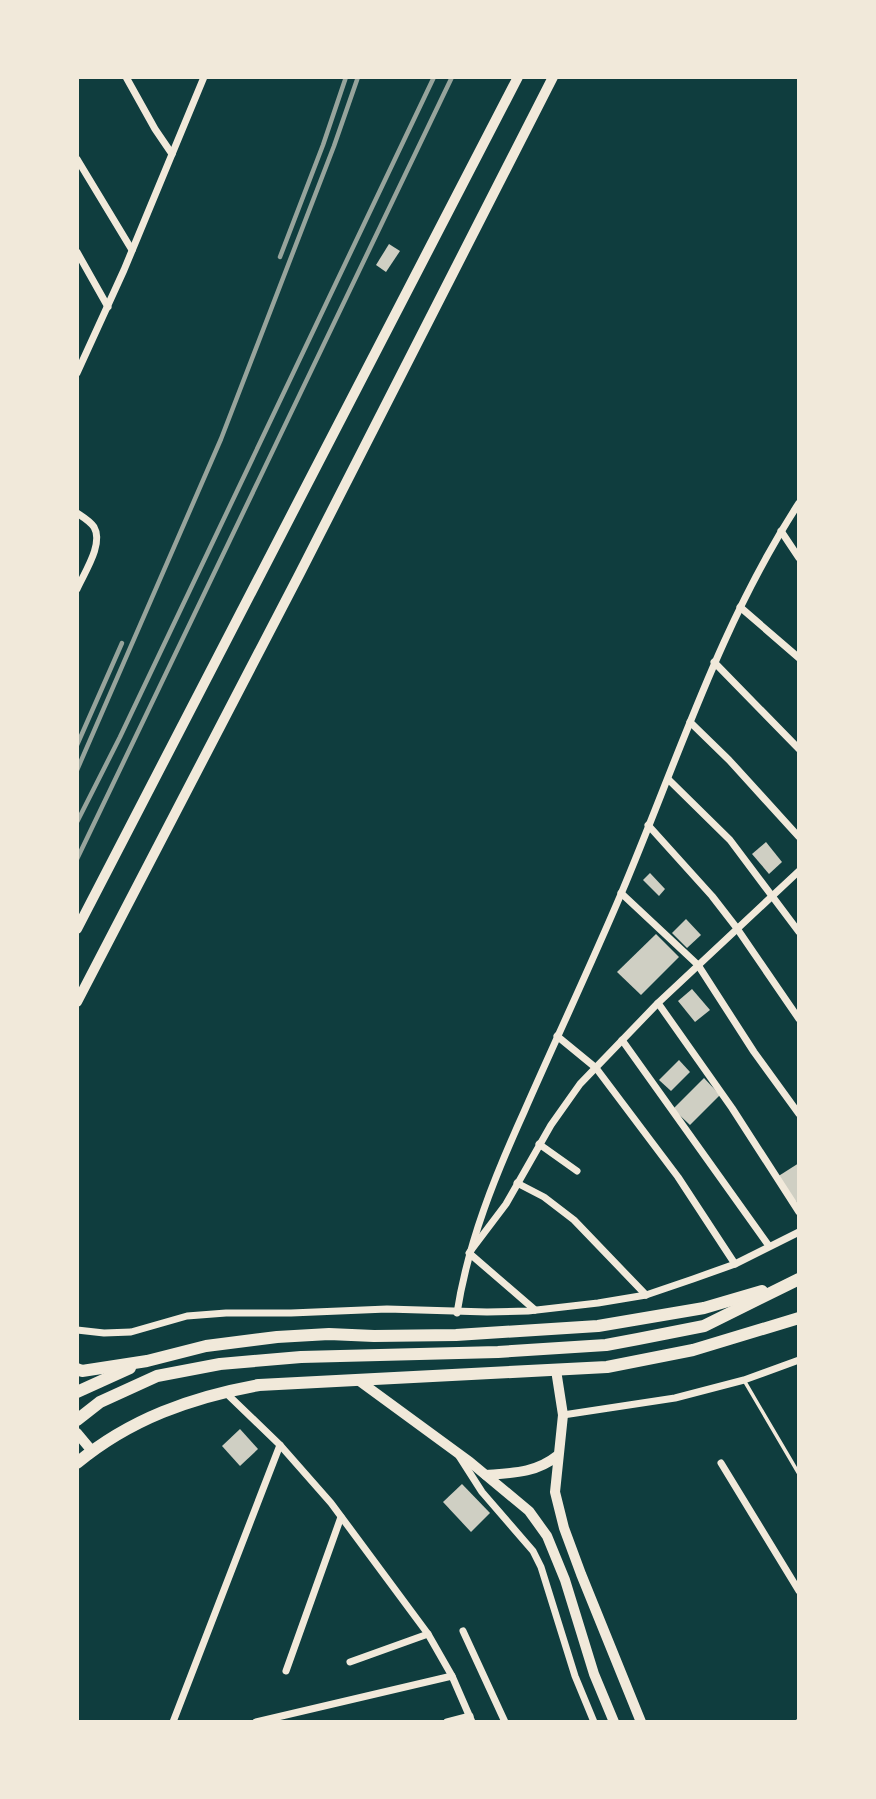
<svg xmlns="http://www.w3.org/2000/svg" width="876" height="1799" viewBox="0 0 876 1799" font-family="Jost,sans-serif">
	<style>
		.building { fill: #cfcfc3 }
		.lines { fill: none; stroke-linecap: round; stroke-linejoin: round }
		.service { stroke: #f1e9da; stroke-width: 3.5 }
		.minor { stroke: #f1e9da; stroke-width: 7 }
		.tertiary { stroke: #f1e9da; stroke-width: 10 }
		.trunk { stroke: #f1e9da; stroke-width: 12 }
		.rail { stroke: #97a49c; stroke-width: 4.5 }
	</style>
	<rect width="100%" height="100%" fill="#0f3d3e"/>
	<g class="building">
		<path d="M389,244L400,251L386,272L376,265Z"/>
		<path d="M766,842L782,862L769,874L752,854Z"/>
		<path d="M650,873L665,889L659,896L643,880Z"/>
		<path d="M686,919L701,935L687,948L672,933Z"/>
		<path d="M656,934L679,957L641,995L617,972Z"/>
		<path d="M692,989L710,1010L695,1022L678,1001Z"/>
		<path d="M679,1060L690,1072L671,1091L659,1080Z"/>
		<path d="M704,1078L720,1095L690,1125L673,1109Z"/>
		<path d="M799,1163V1200L795,1203L777,1177Z"/>
		<path d="M240,1429L258,1449L240,1466L222,1446Z"/>
		<path d="M462,1484L490,1513L471,1532L443,1502Z"/>
	</g>
	<g class="lines">
		<g class="service">
			<path d="M745,1382L799,1474"/>
			<path d="M796,1722L799,1720"/>
		</g>
		<g class="minor">
			<path d="M126,77L155,129L172,154"/>
			<path d="M77,159L132,250"/>
			<path d="M77,252L108,307"/>
			<path d="M77,373L124,270L204,77"/>
			<path d="M77,513C83,517 90,521 94,527C104,544 84,573 77,589"/>
			<path d="M781,531L799,558"/>
			<path d="M740,607L799,658"/>
			<path d="M714,662L799,749"/>
			<path d="M690,722L729,760L799,837"/>
			<path d="M669,780L730,840L799,932"/>
			<path d="M648,825L712,896L736,927L799,1019"/>
			<path d="M621,893L698,965L754,1052L799,1114"/>
			<path d="M658,1003L732,1108L799,1212"/>
			<path d="M557,1036L596,1068L678,1177L735,1264"/>
			<path d="M622,1040L769,1246"/>
			<path d="M539,1144L577,1171"/>
			<path d="M517,1183L544,1197L574,1220L646,1295"/>
			<path d="M535,1310L469,1253L506,1204L551,1125L580,1084L658,1003L799,871"/>
			<path d="M457,1313C468,1242 495,1176 524,1112C556,1039 590,967 621,894C677,762 720,624 799,503"/>
			<path d="M77,1330L104,1333L131,1332L187,1316L226,1313H291L387,1309L487,1312L528,1311L598,1303L646,1295L693,1279L735,1264L799,1232"/>
			<path d="M225,1392L280,1445L331,1503L428,1634L452,1676L472,1722"/>
			<path d="M563,1415L675,1398L744,1380L799,1360"/>
			<path d="M459,1456L482,1492L533,1551L541,1567L575,1676L594,1722"/>
			<path d="M721,1463L799,1591"/>
			<path d="M463,1631L505,1722"/>
			<path d="M350,1662L428,1634"/>
			<path d="M286,1671L341,1517"/>
			<path d="M173,1722L280,1445"/>
			<path d="M256,1722L452,1676"/>
			<path d="M447,1722L470,1716"/>
		</g>
		<g class="tertiary">
			<path d="M77,929L518,77"/>
			<path d="M77,1002L300,573L553,77"/>
			<path d="M556,1370L563,1415L555,1492L564,1528L581,1574L641,1722"/>
			<path d="M358,1380L470,1462L529,1511L547,1536L565,1580L594,1674L614,1722"/>
			<path d="M77,1433L92,1451"/>
			<path d="M486,1475C512,1473 536,1473 557,1456"/>
		</g>
		<g class="trunk">
			<path d="M77,1369L82,1371L147,1361L206,1346L277,1337L329,1334L374,1336L456,1335L598,1326L704,1308L762,1291"/>
			<path d="M77,1392L130,1368"/>
			<path d="M77,1420L100,1402L157,1376L220,1364L301,1357L498,1352L606,1345L638,1339L704,1326L799,1279"/>
			<path d="M77,1463C130,1419 192,1397 259,1385L607,1367L693,1350L799,1318"/>
		</g>
		<g class="rail">
			<path d="M280,257L323,145L346,77"/>
			<path d="M77,745L122,643"/>
			<path d="M77,770L221,439L334,146L358,77"/>
			<path d="M77,822L120,737L434,77"/>
			<path d="M77,859L452,77"/>
		</g>
	</g>
	<rect width="876" height="1799" fill="none" stroke="#f1e9da" stroke-width="158"/>
</svg>
